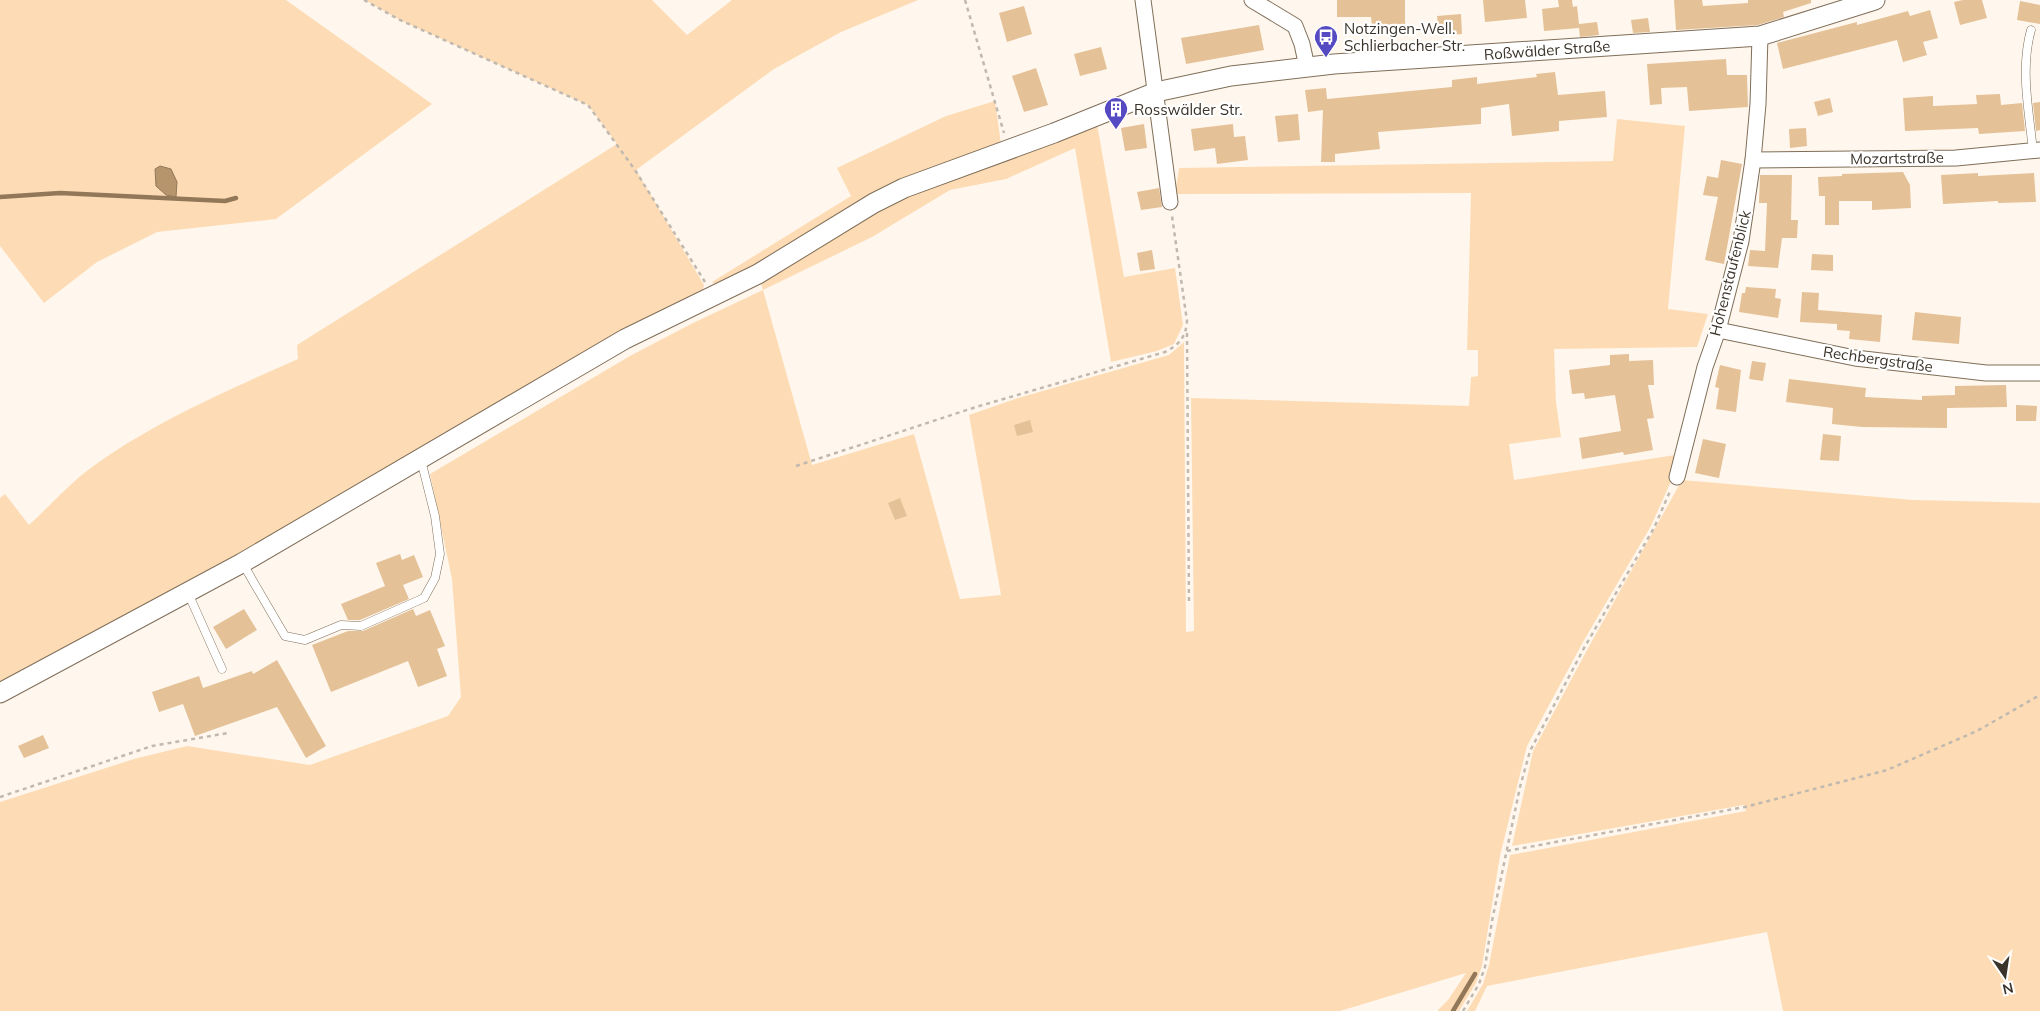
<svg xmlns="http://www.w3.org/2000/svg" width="2040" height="1011" viewBox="0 0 2040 1011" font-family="Mulish,sans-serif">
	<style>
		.green { fill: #fddcb5 }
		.water { fill: #b7956c; stroke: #927858 }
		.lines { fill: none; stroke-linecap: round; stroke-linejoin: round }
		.stream { stroke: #927858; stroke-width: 4.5 }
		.building { fill: #e5c197 }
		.service-casing { stroke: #7f6e59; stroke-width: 9 }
		.minor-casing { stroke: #7f6e59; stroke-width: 17 }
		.tertiary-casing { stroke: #7f6e59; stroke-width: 21 }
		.path { stroke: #c1b9af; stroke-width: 2.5; stroke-dasharray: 4 4; stroke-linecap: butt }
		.service { stroke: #fff; stroke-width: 8 }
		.minor { stroke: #fff; stroke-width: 15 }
		.tertiary { stroke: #fff; stroke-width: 19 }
		.labels { text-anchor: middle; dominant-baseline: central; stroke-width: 4.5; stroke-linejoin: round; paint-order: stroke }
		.poi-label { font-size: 15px; fill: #3a332a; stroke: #fff; text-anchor: start }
		.street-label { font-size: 15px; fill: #3a332a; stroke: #fff }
	</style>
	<rect width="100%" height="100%" fill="#fff7ed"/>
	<g class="green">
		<path d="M0,0H286L432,104L276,219L157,232L97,262L44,303L0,246Z"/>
		<path d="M365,0H652L687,35L732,0H918L841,32L774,69L636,170L704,285L702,295L371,482L0,685V498L5,494L29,525C49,507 67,486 88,470C151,423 226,391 298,359L297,345L617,144L588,105L400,20Z"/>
		<path d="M995,101L1001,144L719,288L712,282L851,196L837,168L946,116Z"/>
		<path d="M1617,119L1685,126L1668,309L1708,314L1697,347L1554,349L1556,402L1561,437L1509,444L1514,480L1675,455L1672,479L1651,526L1583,642L1527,746L1500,856L1482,966L1476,983L1459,1011H1437L1448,1000L1466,973L1340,1011H0V802L134,759L187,746L310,765L448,716L461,697L452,579L430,474L630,356L693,323L763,290L760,280L879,209L910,193L1097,124L1124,277L1175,268L1183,325L1174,344L1157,351L1111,362L1075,148L1006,179L950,190L872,237L763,290L812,465L914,434L960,599L1001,595L969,415L1018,398L1169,355L1184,342L1186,632L1194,631L1191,398L1469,406L1471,377L1478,376V350H1467L1471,193L1175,194L1179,168L1613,161Z"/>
		<path d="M1682,480L1913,500L2040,503V1011H1783L1767,932L1487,986L1475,1011H1467L1483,984L1489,965L1510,855L1746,811L1744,805L1512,846L1533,751L1587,650Z"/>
	</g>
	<path class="water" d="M160,166L171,169L177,182L176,197L166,195L156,186L155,169Z"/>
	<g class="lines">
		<g class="stream">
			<path d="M0,197L60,193L225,201L236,198"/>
			<path d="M1453,1011L1475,974"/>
		</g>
	</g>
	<g class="building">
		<path d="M1337,0H1405V24L1372,25L1371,17H1337Z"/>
		<path d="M1483,0H1525L1527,18L1485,22Z"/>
		<path d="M1558,0H1572L1573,7L1577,6L1579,24L1597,22L1599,35L1580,37L1579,28L1544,31L1542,9L1559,7Z"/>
		<path d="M1674,0H1702L1703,6L1748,3V0H1811V3L1783,12L1784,17L1758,25L1676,30Z"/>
		<path d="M1963,0H1982L1987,18L1960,25L1954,2Z"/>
		<path d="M2020,1L2040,5V24L2017,20Z"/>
		<path d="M1024,6L1032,34L1007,42L999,13Z"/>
		<path d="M1930,10L1938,38L1923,42L1927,55L1903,62L1897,40L1783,69L1777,43L1857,22V25L1908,11L1910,16Z"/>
		<path d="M1461,14L1462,34L1439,36L1437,16Z"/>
		<path d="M1648,18L1650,32L1633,33L1631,20Z"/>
		<path d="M1259,25L1264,50L1186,64L1181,38Z"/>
		<path d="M1101,47L1107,69L1080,76L1074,54Z"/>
		<path d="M1726,59L1727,75H1747L1748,107L1689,111L1687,87L1661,88L1662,104L1650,105L1647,64Z"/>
		<path d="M1036,68L1048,105L1024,112L1012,76Z"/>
		<path d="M1555,72L1558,95L1605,91L1607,117L1559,121V131L1512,136L1509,104L1481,108V124L1378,132L1380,149L1335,154V162H1321L1323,110L1308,112L1305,90L1326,88L1327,99L1452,87V80L1477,77V84L1537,77L1536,74Z"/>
		<path d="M2000,94L2001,105L2022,103L2025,131L1979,134L1978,128L1905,131L1903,98L1933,96V106L1977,104L1976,95Z"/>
		<path d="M1830,98L1833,112L1818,116L1814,102Z"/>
		<path d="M2040,102V130L2036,131L2033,103Z"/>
		<path d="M1298,114L1300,140L1278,142L1275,116Z"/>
		<path d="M1144,124L1147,148L1125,151L1121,128Z"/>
		<path d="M1233,124L1234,137L1245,136L1248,160L1217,164L1215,148L1194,151L1191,129Z"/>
		<path d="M1806,128L1807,146L1790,148L1789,129Z"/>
		<path d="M1721,160L1742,164L1724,264L1705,260L1718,197L1703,195L1707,176L1718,178Z"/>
		<path d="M1903,172L1910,185L1911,208L1872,210V201H1839V225H1825V196H1819L1818,177L1842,176V174Z"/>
		<path d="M1978,173V176L2034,173L2036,202L1998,203V201L1943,204L1941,175Z"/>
		<path d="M1760,175H1792L1791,220H1798L1797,238H1782L1778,268L1748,266L1750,250L1765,251L1767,203H1759Z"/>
		<path d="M1159,188L1162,207L1141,210L1137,192Z"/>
		<path d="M1152,250L1155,269L1140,271L1137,253Z"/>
		<path d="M1812,254L1833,255V271L1811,270Z"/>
		<path d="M1746,287L1776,289L1775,298L1781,299L1778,318L1739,312L1742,293H1745Z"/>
		<path d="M1802,292L1819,293L1818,310L1882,315L1880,342L1849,339L1850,331L1837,330V324L1800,322Z"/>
		<path d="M1915,312L1961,317L1959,344L1912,340Z"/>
		<path d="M1629,354V361L1653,360L1654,385H1648L1654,418L1647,419L1653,450L1624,455L1623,452L1582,459L1579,438L1621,431L1615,395L1585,399L1584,393L1572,394L1569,370L1610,365V355Z"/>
		<path d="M1752,361L1766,363L1763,381L1749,379Z"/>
		<path d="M1720,365L1741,370L1736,412L1716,409L1719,388L1715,387Z"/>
		<path d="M1789,379L1866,388L1865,397L1922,400V396L1955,395V386L2006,385L2007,407L1947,408V428L1862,427L1832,424L1833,408L1786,402Z"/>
		<path d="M2016,405L2037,406L2036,421H2016Z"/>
		<path d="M1030,420L1033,432L1017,436L1014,425Z"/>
		<path d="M1823,434L1841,436L1839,461L1820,460Z"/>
		<path d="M1703,439L1726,444L1719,478L1695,473Z"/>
		<path d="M900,498L907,516L895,520L888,503Z"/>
		<path d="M400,554L402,560L414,555L423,577L403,585L409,599L360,620H348L341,604L385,586L376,563Z"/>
		<path d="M244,609L257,630L226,649L213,627Z"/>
		<path d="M413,609L416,616L430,610L445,646L437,649L447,676L418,687L408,661L331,692L312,645L348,631H363Z"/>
		<path d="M277,660L326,746L306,758L277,707L195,736L183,704L159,712L152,692L199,676L203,688L252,671L253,674Z"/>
		<path d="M43,735L49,748L24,758L18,746Z"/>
	</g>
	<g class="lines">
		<g class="service-casing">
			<g id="service">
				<path d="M2031,30C2020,69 2029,111 2033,151"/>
				<path d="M243,564L285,636L305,640L341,625L361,626L424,598L435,578L440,554L435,516L421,460"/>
				<path d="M188,593L222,669"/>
			</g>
		</g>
		<g class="minor-casing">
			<g id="minor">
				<path d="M1143,0L1170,202"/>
				<path d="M1252,0L1295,26L1302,44L1307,67"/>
				<path d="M1753,160L1956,158L2040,150"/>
				<path d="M1718,330L1855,358L1986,373H2040"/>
				<path d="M1677,477L1705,367L1718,330L1741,241L1753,160L1758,104L1760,36"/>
			</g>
		</g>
		<g class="tertiary-casing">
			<path id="tertiary" d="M0,693L242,563L625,339L758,274L874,203L904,188L1054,133L1156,92L1231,76L1334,64L1760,36L1875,0"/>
		</g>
		<g class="path">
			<path d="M364,0L400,20L588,105L635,170L705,282"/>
			<path d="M965,0L1004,133"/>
			<path d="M1187,333L1189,605"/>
			<path d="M796,466L976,407L1165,352C1179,345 1186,337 1187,321L1172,216"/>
			<path d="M0,797L152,746L228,733"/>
			<path d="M1507,851L1745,807L1887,770L1977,731L2040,695"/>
			<path d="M1463,1011L1479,984L1485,967L1492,921L1520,787L1530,751L1584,648L1654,528L1671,489"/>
		</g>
		<use href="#service" class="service"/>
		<use href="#minor" class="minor"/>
		<use href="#tertiary" class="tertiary"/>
	</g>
	<defs>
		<g id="bus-pin" transform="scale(1.25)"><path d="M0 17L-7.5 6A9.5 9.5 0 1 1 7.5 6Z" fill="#554ac2" stroke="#fff"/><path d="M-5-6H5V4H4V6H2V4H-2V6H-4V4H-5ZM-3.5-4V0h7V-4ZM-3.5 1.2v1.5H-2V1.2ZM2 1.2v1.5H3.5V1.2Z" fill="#fff"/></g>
		<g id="building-pin" transform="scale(1.25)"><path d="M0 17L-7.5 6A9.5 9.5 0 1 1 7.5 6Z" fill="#554ac2" stroke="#fff"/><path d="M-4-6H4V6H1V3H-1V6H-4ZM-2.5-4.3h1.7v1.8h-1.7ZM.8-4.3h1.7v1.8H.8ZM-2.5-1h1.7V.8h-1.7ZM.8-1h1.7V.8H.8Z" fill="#fff"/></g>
	</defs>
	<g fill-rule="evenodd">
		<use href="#bus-pin" x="1326" y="37"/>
		<use href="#building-pin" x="1116" y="109"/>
	</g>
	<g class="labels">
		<g class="poi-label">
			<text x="1344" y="28">Notzingen-Well.<tspan x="1344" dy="17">Schlierbacher Str.</tspan></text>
			<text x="1134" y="109">Rosswälder Str.</text>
		</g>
		<g class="street-label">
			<text transform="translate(1547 50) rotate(-4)">Roßwälder Straße</text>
			<text transform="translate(1897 158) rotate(-1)">Mozartstraße</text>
			<text transform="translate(1730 273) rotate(-76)">Hohenstaufenblick</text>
			<text transform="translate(1878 359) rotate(8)">Rechbergstraße</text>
		</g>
	</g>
	<g transform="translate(2005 976) rotate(167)" stroke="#ffffff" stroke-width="4" paint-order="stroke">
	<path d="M0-4L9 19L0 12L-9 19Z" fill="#3a332a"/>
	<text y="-8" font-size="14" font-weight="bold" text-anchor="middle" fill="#3a332a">N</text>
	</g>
</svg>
